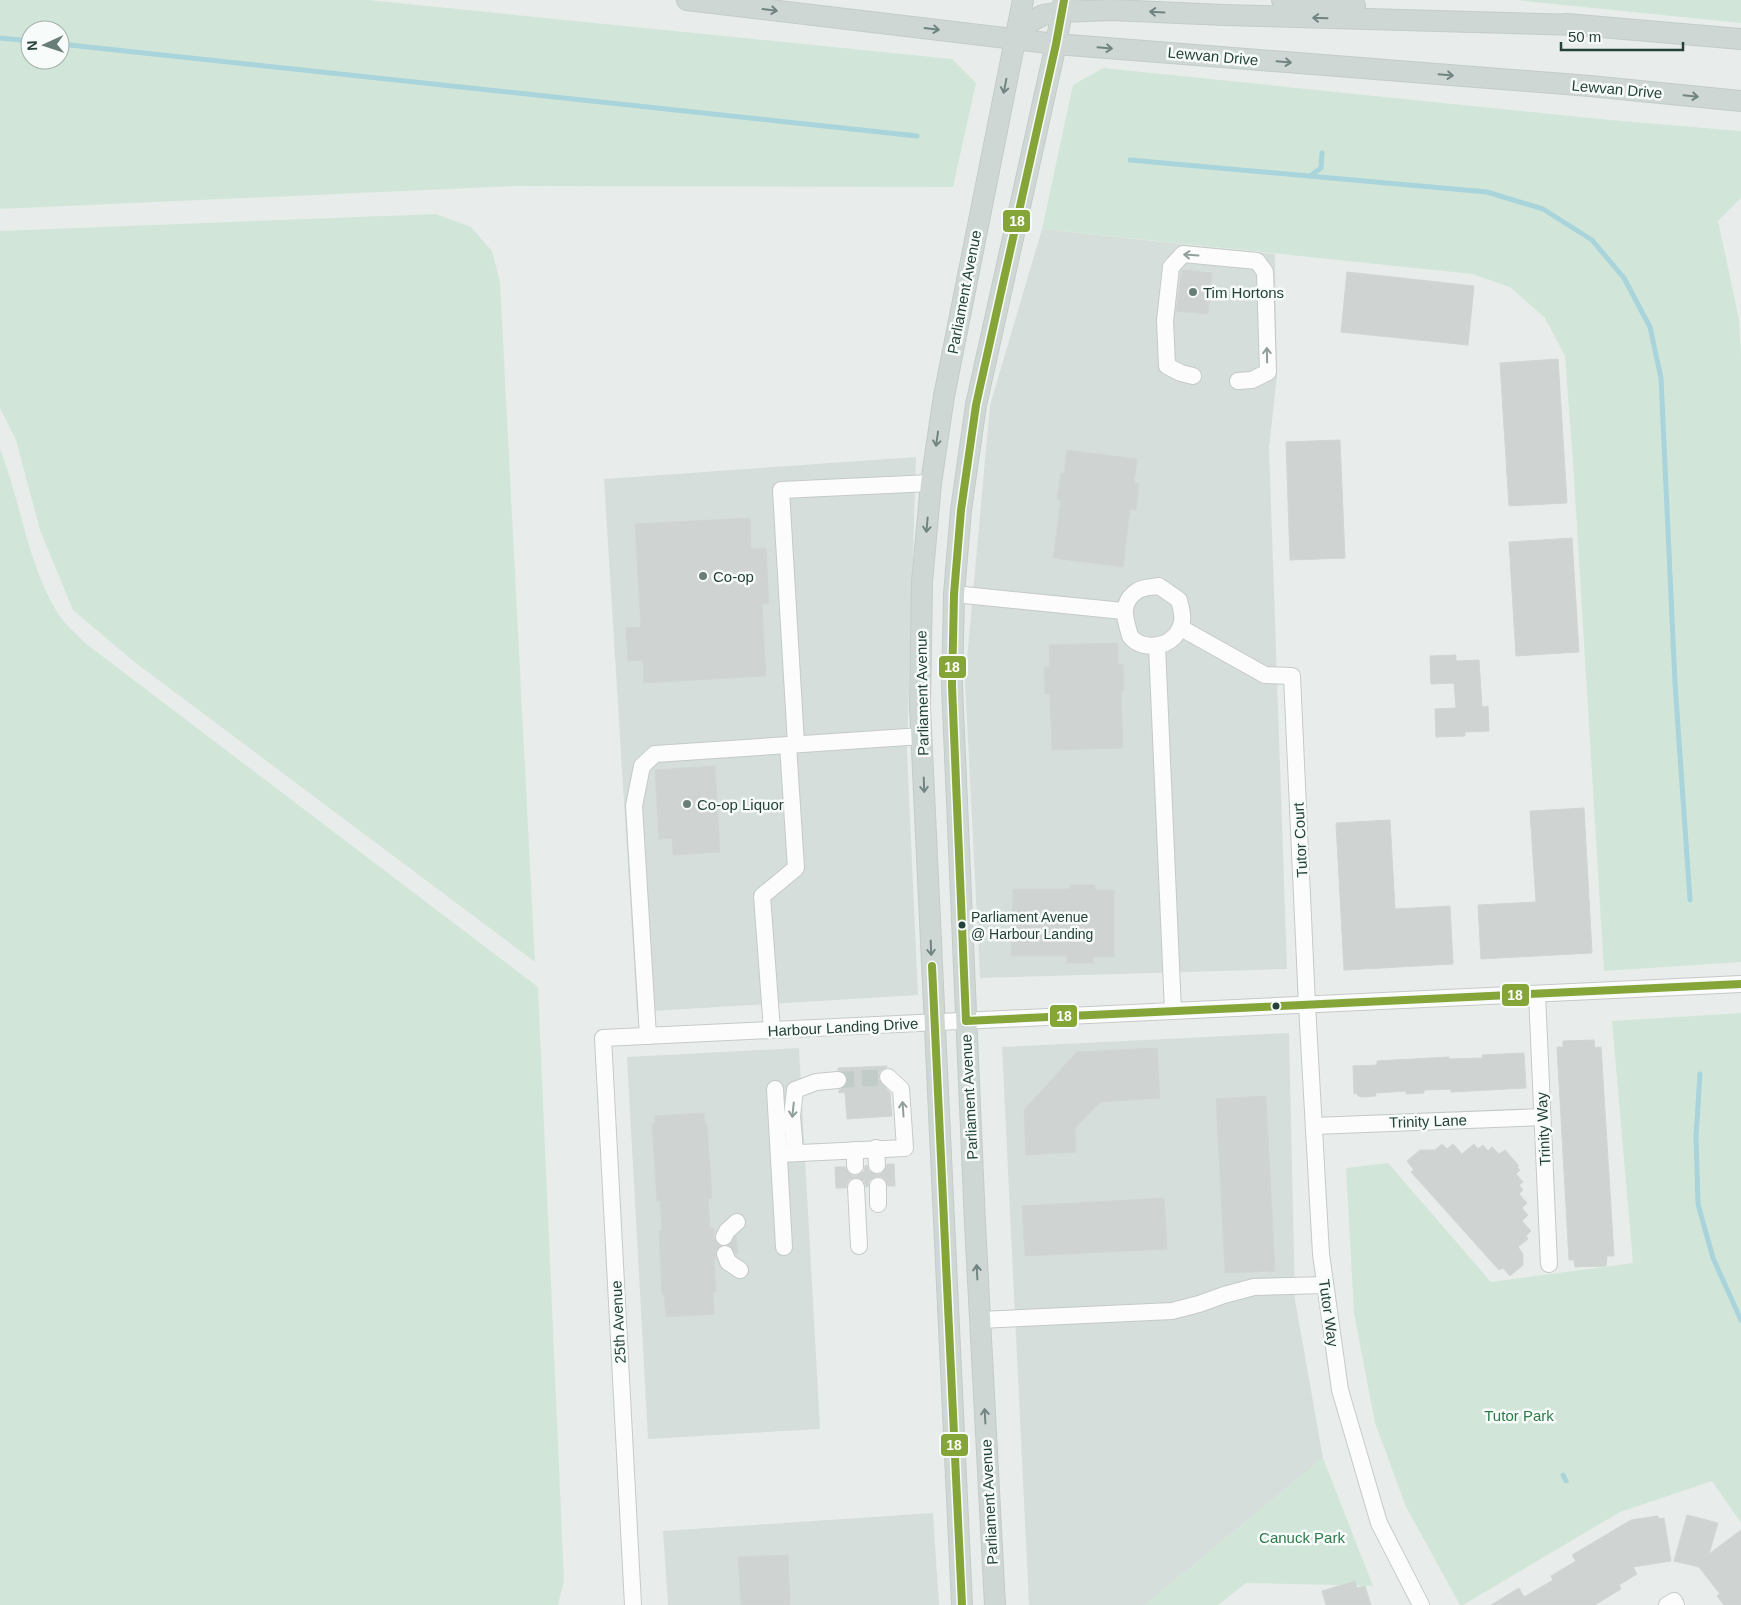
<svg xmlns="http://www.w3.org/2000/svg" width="1741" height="1605" viewBox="0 0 1741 1605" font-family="Arial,sans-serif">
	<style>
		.built { fill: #d6dedb }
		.green { fill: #d1e6d8; fill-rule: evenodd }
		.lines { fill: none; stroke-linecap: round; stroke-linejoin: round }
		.stream { stroke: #a9d4db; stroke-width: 5 }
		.building { fill: #cfd4d2; stroke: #d1d6d4 }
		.minor-tunnel { stroke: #c1cbc8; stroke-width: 16; stroke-dasharray: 16 8; stroke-linecap: butt }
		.minor-casing { stroke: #c5cac8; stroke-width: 18 }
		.major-casing { stroke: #c3ccc9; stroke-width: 22 }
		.minor { stroke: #fcfcfc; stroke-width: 16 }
		.major { stroke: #cfd7d5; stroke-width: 20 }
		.bus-1-casing { stroke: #f7fbf9; stroke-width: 11 }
		.bus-1 { stroke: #86a539; stroke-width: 8 }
		.oneway { stroke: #718580 }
		.oneway2 { stroke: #909f9b }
		.poi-dot { fill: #697e78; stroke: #f7fbf9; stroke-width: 2 }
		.bus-dot { fill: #24423a; stroke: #f7fbf9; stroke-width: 2 }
		.labels { text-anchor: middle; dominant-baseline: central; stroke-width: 5; stroke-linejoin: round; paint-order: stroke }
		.bus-label { font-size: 14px; fill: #24423a; stroke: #f7fbf9; text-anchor: start }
		.street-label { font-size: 15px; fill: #24423a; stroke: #f7fbf9 }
		.poi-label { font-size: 15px; fill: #24423a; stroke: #f7fbf9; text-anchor: start }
		.park-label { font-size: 15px; fill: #2d7a4b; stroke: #f7fbf9 }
		.line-badge { stroke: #f7fbf9; stroke-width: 2 }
		.badge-label { font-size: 14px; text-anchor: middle; font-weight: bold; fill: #fff }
	</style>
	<rect width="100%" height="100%" fill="#e8edeb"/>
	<g class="built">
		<path d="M1042,229L1275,254L1277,376L1269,447L1287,969L980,978L965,681L990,405Z"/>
		<path d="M916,457L907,751L918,995L637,1012L604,479Z"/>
		<path d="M1289,1033L1295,1300L1323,1458L1145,1605H1029L1002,1047Z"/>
		<path d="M799,1048L820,1429L648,1439L627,1057Z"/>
		<path d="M933,1513L939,1605H668L663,1531Z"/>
	</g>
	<g class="green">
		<path d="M0,0H368L952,59L976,83L953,187L515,186L0,209ZM30,30H60V60H30Z"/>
		<path d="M1515,0H1741V23Z"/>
		<path d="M1103,68L1610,120L1741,131V198L1718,221L1739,319L1741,354V962L1604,971L1573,462L1565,356L1545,318L1510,287L1472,274L1042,229L1073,85Z"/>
		<path d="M436,214L471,227L492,251L500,282L535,962L137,664L73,610L40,530L16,440L0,408V231Z"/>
		<path d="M0,449C21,502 27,562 57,612C63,623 76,633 85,643L538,987L564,1581L558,1605H0Z"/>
		<path d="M1741,1013V1523L1712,1481L1620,1512L1463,1605H1460L1406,1507L1375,1423L1354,1313L1346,1168L1388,1163L1491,1282L1633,1263L1612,1021Z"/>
		<path d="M1323,1458L1373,1586L1246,1583L1218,1605H1145Z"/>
	</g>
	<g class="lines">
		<g class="stream">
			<path d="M0,38L30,41"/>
			<path d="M60,44L917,136"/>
			<path d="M1130,160L1487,192L1543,209L1592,240L1624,278L1650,327L1661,378L1675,683L1690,900"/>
			<path d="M1310,176L1321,168L1322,153"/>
			<path d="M1700,1074L1696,1136L1698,1204L1713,1258L1741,1320"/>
			<path d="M1563,1475L1566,1481"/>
		</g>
	</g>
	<g class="building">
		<path d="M1182,270L1212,273L1208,314L1176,311Z"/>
		<path d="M1347,272L1474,286L1468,345L1341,332Z"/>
		<path d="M1558,359L1567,503L1509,506L1500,363Z"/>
		<path d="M1340,440L1345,558L1290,560L1286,442Z"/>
		<path d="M1067,450L1137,459L1134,483L1139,484L1136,510L1130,509L1123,567L1053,558L1061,500H1057L1061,473H1064Z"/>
		<path d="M750,518L751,549L766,548L769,604H762L766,676L644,683L643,660L628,661L626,628L641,627L635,524Z"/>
		<path d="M1572,538L1579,652L1516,656L1509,542Z"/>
		<path d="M1118,643V664H1123L1124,691H1121L1123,748L1052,750L1050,694H1045L1044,667H1050L1049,645Z"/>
		<path d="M1456,655V661L1479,660L1482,707L1488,706L1489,731L1465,732V736L1436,737L1435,709L1456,708L1454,683L1431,684L1430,656Z"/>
		<path d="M715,766L720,852L673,855L672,838L659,839L655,770Z"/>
		<path d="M1584,808L1592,953L1481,959L1478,905L1536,902L1530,811Z"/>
		<path d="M1390,820L1395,909L1450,906L1453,964L1344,970L1336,823Z"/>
		<path d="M1070,885H1095V890H1114V957H1093V963H1067V956H1011L1013,889H1070Z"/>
		<path d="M1594,1040L1595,1048L1601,1047L1614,1256H1607L1606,1266L1575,1267L1574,1260H1569L1557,1047H1563V1041Z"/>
		<path d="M1157,1048L1160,1098L1100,1102L1075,1128L1076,1152L1026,1155L1024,1110L1077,1052Z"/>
		<path d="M1524,1053L1526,1088L1451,1092V1089L1424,1090V1093L1406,1094V1091L1375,1093L1376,1096L1362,1097L1358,1096L1357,1093L1354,1094L1353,1066L1377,1065V1061L1449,1057V1059L1483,1058L1482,1055Z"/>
		<path d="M887,1066V1067L880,1071L878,1079L890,1093L892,1116L847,1119L845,1092L839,1093V1090L847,1085L848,1079L846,1074L838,1070V1068Z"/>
		<path d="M1266,1096L1275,1271L1225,1273L1216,1099Z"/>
		<path d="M704,1113L705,1124H707L712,1198L708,1199L710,1228H714V1238L720,1246L715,1252L716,1260H714L716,1292H713L714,1314L666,1317L664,1295H662L659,1231H662L660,1201H657L652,1123H655V1116Z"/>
		<path d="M1442,1144L1447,1149L1453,1144L1462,1154L1474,1144L1478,1149L1483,1145L1488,1151L1492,1147L1499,1154L1505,1150L1519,1166L1517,1167L1520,1170L1516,1174L1523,1182L1519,1185L1523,1190L1519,1194L1527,1203L1522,1208L1528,1215L1522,1221L1531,1231L1526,1236L1528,1239L1518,1247L1523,1254V1265L1510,1276L1503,1268L1499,1270L1411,1172L1414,1170L1407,1161L1420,1150H1435Z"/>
		<path d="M887,1164H894L895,1186H888L883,1178L878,1176L873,1178L869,1181L868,1187H866L864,1181L856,1177L850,1179L847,1183L846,1188H836L835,1167H845L850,1174L855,1176L860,1174L864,1171L865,1166L867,1165L869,1171L877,1175L883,1173Z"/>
		<path d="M1164,1198L1167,1249L1025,1256L1022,1206Z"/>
		<path d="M736,1236L738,1254H736L729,1245Z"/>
		<path d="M1687,1515L1718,1523L1709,1554L1741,1530V1605H1724L1717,1596L1720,1594L1699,1567L1674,1561Z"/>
		<path d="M1658,1516V1519L1664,1518L1671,1561L1633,1567L1637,1574L1619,1585L1621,1589L1595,1605H1491L1519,1588L1524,1597L1553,1580L1551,1576L1576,1561L1572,1555L1631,1520Z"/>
		<path d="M788,1555L790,1605H741L738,1557Z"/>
		<path d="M1355,1581L1357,1588L1365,1586L1371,1605H1326L1322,1591Z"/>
	</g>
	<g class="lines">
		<path class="minor-tunnel" d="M838,1080L888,1077"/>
		<g class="minor-casing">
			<g id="minor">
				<path d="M1193,376L1181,373L1167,366L1165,321L1171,267L1183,254L1257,261L1265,272L1268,372L1252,380L1238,381"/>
				<path d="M1159,586L1179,600C1183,615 1185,624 1175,636C1164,648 1141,650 1130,636C1129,633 1128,628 1127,625C1123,611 1124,600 1137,591C1142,587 1153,587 1159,586Z"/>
				<path d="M954,594L1123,611"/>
				<path d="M1181,628L1265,675L1292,676L1307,1005L1321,1254L1340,1390L1379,1523L1421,1605"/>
				<path d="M1157,646L1173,1011"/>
				<path d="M796,744L781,490L931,483"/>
				<path d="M1537,994L1549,1264"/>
				<path d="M772,1030L762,896L796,868L788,745"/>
				<path d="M648,1036L634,806L642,766L655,754L922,736"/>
				<path d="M775,1089L784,1247"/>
				<path d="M1314,1126L1542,1117"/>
				<path d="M876,1148L877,1165"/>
				<path d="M855,1150V1166"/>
				<path d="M795,1153L792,1116L795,1090L816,1082L838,1080"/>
				<path d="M779,1154L905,1148L901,1089L888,1077"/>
				<path d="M878,1186V1204"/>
				<path d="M856,1187L859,1246"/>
				<path d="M724,1237L727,1231L737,1222"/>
				<path d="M725,1254L728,1262L740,1270"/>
				<path d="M980,1320L1172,1311L1199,1304L1224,1295L1254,1287L1325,1285"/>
				<path d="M633,1605L603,1038L1741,984"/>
				<path d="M1667,1605L1674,1601L1676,1605"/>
			</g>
		</g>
		<g class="major-casing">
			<g id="major">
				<path d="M687,0L1056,44L1590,86L1741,101"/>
				<path d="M1282,0L1355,6"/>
				<path d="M1566,24L1741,39"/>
				<path d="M1014,39L1030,22L1043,15L1062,12L1111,10L1224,15L1578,25"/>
				<path d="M962,1605L920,707L922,582L931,483L944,396L1023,0"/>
				<path d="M995,1605L975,1223L952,686L954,594L961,510L976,405L1056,44L1064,0"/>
			</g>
		</g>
		<use href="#minor" class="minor"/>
		<use href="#major" class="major"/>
		<g class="bus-1-casing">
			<g id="bus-1">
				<path d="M1064,0L1056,44L976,405L961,510L954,594L952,686L966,1021L1741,984"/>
				<path d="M932,966L962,1605"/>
			</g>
		</g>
		<use href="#bus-1" class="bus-1"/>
	</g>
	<defs><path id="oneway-shaft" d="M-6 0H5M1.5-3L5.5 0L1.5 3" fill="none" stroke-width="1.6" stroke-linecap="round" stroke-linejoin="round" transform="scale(1.25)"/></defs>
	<g class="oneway">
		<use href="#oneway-shaft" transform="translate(770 10) rotate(7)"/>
		<use href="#oneway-shaft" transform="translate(1157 12) rotate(-177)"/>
		<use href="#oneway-shaft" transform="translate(1320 18) rotate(-178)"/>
		<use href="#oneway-shaft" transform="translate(932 29) rotate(7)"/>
		<use href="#oneway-shaft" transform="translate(1105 48) rotate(5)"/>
		<use href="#oneway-shaft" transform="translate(1284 62) rotate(5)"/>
		<use href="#oneway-shaft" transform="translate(1446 75) rotate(5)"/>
		<use href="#oneway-shaft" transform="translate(1005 86) rotate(101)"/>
		<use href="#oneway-shaft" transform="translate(1691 96) rotate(6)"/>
		<use href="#oneway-shaft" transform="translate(937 439) rotate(98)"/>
		<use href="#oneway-shaft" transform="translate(927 525) rotate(95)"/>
		<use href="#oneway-shaft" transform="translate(924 785) rotate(88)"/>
		<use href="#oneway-shaft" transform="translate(931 948) rotate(88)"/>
		<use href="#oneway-shaft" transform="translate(977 1272) rotate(-93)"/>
		<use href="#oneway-shaft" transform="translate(985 1416) rotate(-93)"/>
	</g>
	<g class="oneway2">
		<use href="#oneway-shaft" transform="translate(1191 255) rotate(-176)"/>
		<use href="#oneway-shaft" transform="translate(1267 355) rotate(-91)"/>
		<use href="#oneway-shaft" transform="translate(903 1109) rotate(-94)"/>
		<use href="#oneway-shaft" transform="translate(793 1110) rotate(96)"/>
	</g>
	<g class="poi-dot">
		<circle cx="1193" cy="292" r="5"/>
		<circle cx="703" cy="576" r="5"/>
		<circle cx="687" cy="804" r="5"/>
	</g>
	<g class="bus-dot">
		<circle cx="962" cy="925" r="4.5"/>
		<circle cx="1276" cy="1006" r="4.5"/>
	</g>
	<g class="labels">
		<g class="bus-label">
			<text x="971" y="917">Parliament Avenue<tspan x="971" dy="17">@ Harbour Landing</tspan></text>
		</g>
		<g class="street-label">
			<text transform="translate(1213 56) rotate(5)">Lewvan Drive</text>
			<text transform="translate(1617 89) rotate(5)">Lewvan Drive</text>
			<text transform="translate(964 292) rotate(-79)">Parliament Avenue</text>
			<text transform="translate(922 693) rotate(-91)">Parliament Avenue</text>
			<text transform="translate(1300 840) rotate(-93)">Tutor Court</text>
			<text transform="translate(843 1027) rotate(-3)">Harbour Landing Drive</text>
			<text transform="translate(969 1097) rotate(-93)">Parliament Avenue</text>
			<text transform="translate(1428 1121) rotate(-2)">Trinity Lane</text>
			<text transform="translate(1543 1129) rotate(-93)">Trinity Way</text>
			<text transform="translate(1329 1313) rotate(82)">Tutor Way</text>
			<text transform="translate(618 1322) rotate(-93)">25th Avenue</text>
			<text transform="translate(989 1502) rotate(-93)">Parliament Avenue</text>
		</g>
		<g class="poi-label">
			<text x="1203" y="292">Tim Hortons</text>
			<text x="713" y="576">Co-op</text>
			<text x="697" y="804">Co-op Liquor</text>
		</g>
		<g class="park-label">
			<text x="1519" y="1415">Tutor Park</text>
			<text x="1302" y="1537">Canuck Park</text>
		</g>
	</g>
	<g class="line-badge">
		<rect x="1002" y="209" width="29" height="24" rx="5" fill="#86a539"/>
		<rect x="938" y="655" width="29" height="24" rx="5" fill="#86a539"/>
		<rect x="1501" y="983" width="29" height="24" rx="5" fill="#86a539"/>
		<rect x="1049" y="1004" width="29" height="24" rx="5" fill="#86a539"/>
		<rect x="940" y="1433" width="29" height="24" rx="5" fill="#86a539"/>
	</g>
	<g class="badge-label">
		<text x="1017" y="226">18</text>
		<text x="952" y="672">18</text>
		<text x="1515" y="1000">18</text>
		<text x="1064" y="1021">18</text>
		<text x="954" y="1450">18</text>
	</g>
	<g transform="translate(45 45) rotate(267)"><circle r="24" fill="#f7fbf9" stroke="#a3b1ad"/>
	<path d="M0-4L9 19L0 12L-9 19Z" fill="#697e78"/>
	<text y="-8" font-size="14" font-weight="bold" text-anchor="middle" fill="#24423a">N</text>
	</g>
	<path d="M1561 42v8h122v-8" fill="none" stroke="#24423a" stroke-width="2.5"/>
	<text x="1568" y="42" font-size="15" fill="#24423a" stroke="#f7fbf9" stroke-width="4" paint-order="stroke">50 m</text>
</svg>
